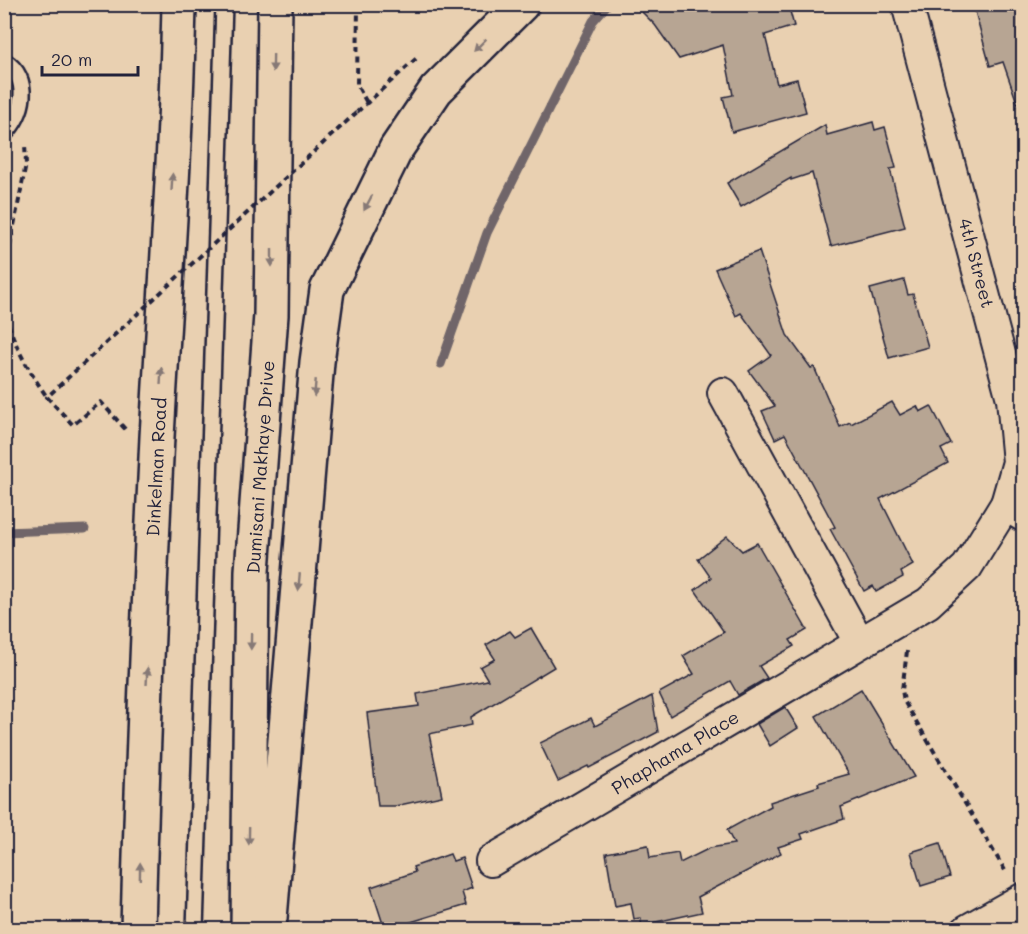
<svg xmlns="http://www.w3.org/2000/svg" width="1028" height="934" viewBox="0 0 1028 934" font-family="Mali,sans-serif">
	<style>
		.lines { fill: none; stroke-linecap: round; stroke-linejoin: round }
		.stream { stroke: #6f6569; stroke-width: 9 }
		.building { fill: #b7a593; stroke: #22223b; stroke-width: 1.5 }
		.lane-casing { stroke: #22223b; stroke-width: 20 }
		.street-casing { stroke: #22223b; stroke-width: 34 }
		.primary-casing { stroke: #22223b; stroke-width: 38 }
		.path { stroke: #22223b; stroke-width: 4; stroke-dasharray: 6 4.5; stroke-linecap: butt }
		.lane { stroke: #e9d0b1; stroke-width: 15 }
		.street { stroke: #e9d0b1; stroke-width: 30 }
		.primary { stroke: #e9d0b1; stroke-width: 33 }
		.path-bridge { stroke: #22223b; stroke-width: 4; stroke-dasharray: 6 4.5; stroke-linecap: butt }
		.oneway { fill: #867976 }
		.labels { text-anchor: middle; dominant-baseline: central; stroke-width: 6; stroke-linejoin: round; paint-order: stroke }
		.street-label { font-size: 18px; fill: #22223b; stroke: #e9d0b1 }
	</style>
	<rect width="100%" height="100%" fill="#e9d0b1"/>
	<filter id="ink" filterUnits="userSpaceOnUse"><feTurbulence type="fractalNoise" baseFrequency=".0167" numOctaves="2"/><feDisplacementMap in="SourceGraphic" scale="12" xChannelSelector="R" yChannelSelector="G"/><feConvolveMatrix kernelMatrix="1 2 1 2 8 2 1 2 1" color-interpolation-filters="sRGB"/></filter>
	<g filter="url(#ink)">
		<g class="lines">
			<g class="stream">
				<path d="M441,364L487,233L593,21L608,4"/>
				<path d="M4,532L85,529"/>
			</g>
		</g>
		<g class="building">
			<path d="M634,4H788L794,26L765,35L777,84L797,79L806,112L732,132L723,97L733,95L723,45L679,59L655,25Z"/>
			<path d="M973,4H1023V107L1019,108L1003,62L990,66Z"/>
			<path d="M873,122L875,130L885,127L896,168L890,169L905,227L831,246L812,173L791,180V178L741,207L727,183L825,125L827,135Z"/>
			<path d="M759,251L787,335L811,368L814,367L840,427L850,422L851,424L892,402L900,415L917,406L920,412L931,406L951,444L941,449L948,463L880,499L913,565L901,572L903,577L876,592L873,586L864,591L830,529L835,527L785,434L775,439L762,411L775,406L749,371L771,355L741,313L736,316L715,269Z"/>
			<path d="M904,280L908,295L913,294L928,347L889,358L870,289Z"/>
			<path d="M727,536L742,551L757,543L807,630L790,640L794,646L759,666L767,678L738,695L730,681L670,716L659,693L694,674L683,656L724,632L695,590L711,578L698,559Z"/>
			<path d="M531,628L554,667L471,717L472,725L429,734L442,796L395,806H378L367,713L419,706L417,694L488,680L480,667L495,659L486,645L510,631L515,637Z"/>
			<path d="M861,689L914,777L841,807L844,819L801,834L803,839L778,847L781,853L698,897L702,912L642,925L640,918L634,919L631,903L615,906L606,853L648,845L650,858L678,853L680,863L710,848L734,844L727,830L771,806L770,802L819,786L818,783L849,774L816,716Z"/>
			<path d="M652,696L658,732L589,768L588,766L558,781L540,743L591,718L595,726Z"/>
			<path d="M785,707L798,728L770,746L757,724Z"/>
			<path d="M940,843L950,877L921,886L911,852Z"/>
			<path d="M450,854L453,861L462,858L472,888L462,892L466,905L385,930L371,887L415,872L413,867Z"/>
		</g>
		<g class="lines">
			<g class="lane-casing">
				<g id="lane">
					<path d="M4,61C32,78 24,115 4,134"/>
					<path d="M195,930L224,4"/>
				</g>
			</g>
			<g class="street-casing">
				<g id="street">
					<path d="M907,4L1012,399L1018,462L1006,504L1021,515"/>
					<path d="M723,393L859,642"/>
					<path d="M491,861L928,603L967,567L1006,504"/>
					<path d="M967,930L1024,898"/>
				</g>
			</g>
			<g class="primary-casing">
				<g id="primary">
					<path d="M138,930C142,765 149,601 157,437C165,293 176,149 179,4"/>
					<path d="M248,930L252,571L271,315L275,4"/>
					<path d="M269,930L317,362L327,290L396,149L436,90L522,4"/>
				</g>
			</g>
			<g class="path">
				<path d="M358,4L357,85L367,103"/>
				<path d="M357,112L419,56"/>
				<path d="M4,277L26,164L25,145"/>
				<path d="M4,304C10,340 27,368 47,397"/>
				<path d="M907,651L902,690L904,701L1006,872"/>
			</g>
			<use href="#lane" class="lane"/>
			<use href="#street" class="street"/>
			<use href="#primary" class="primary"/>
			<path class="path-bridge" d="M125,429L101,402L73,425L47,397L357,112"/>
		</g>
		<defs><path id="oneway-solid" d="M-6-.8H1V-3.2L6.5 0L1 3.2V.8H-6Z" transform="scale(1.5)"/></defs>
		<g class="oneway">
			<use href="#oneway-solid" transform="translate(480 45) rotate(135)"/>
			<use href="#oneway-solid" transform="translate(273 63) rotate(91)"/>
			<use href="#oneway-solid" transform="translate(172 182) rotate(-87)"/>
			<use href="#oneway-solid" transform="translate(368 203) rotate(118)"/>
			<use href="#oneway-solid" transform="translate(272 258) rotate(90)"/>
			<use href="#oneway-solid" transform="translate(161 376) rotate(-87)"/>
			<use href="#oneway-solid" transform="translate(315 388) rotate(95)"/>
			<use href="#oneway-solid" transform="translate(299 582) rotate(95)"/>
			<use href="#oneway-solid" transform="translate(251 641) rotate(91)"/>
			<use href="#oneway-solid" transform="translate(147 676) rotate(-87)"/>
			<use href="#oneway-solid" transform="translate(249 836) rotate(91)"/>
			<use href="#oneway-solid" transform="translate(140 871) rotate(-89)"/>
		</g>
	</g>
	<g class="labels">
		<g class="street-label">
			<text transform="translate(977 263) rotate(75)">4th Street</text>
			<text transform="translate(156 467) rotate(-87)">Dinkelman Road</text>
			<text transform="translate(260 467) rotate(-86)">Dumisani Makhaye Drive</text>
			<text transform="translate(675 752) rotate(-31)">Phaphama Place</text>
		</g>
	</g>
	<rect width="1028" height="934" fill="none" stroke="#e9d0b1" stroke-width="24"/>
	<rect x="12" y="12" width="1004" height="910" fill="none" stroke="#22223b" stroke-width="2" filter="url(#ink)"/>
	<path d="M42 66v9h96v-9" fill="none" stroke="#22223b" stroke-width="3"/>
	<text x="51" y="66" font-size="18" fill="#22223b" stroke="#e9d0b1" stroke-width="4.5" paint-order="stroke">20 m</text>
</svg>
